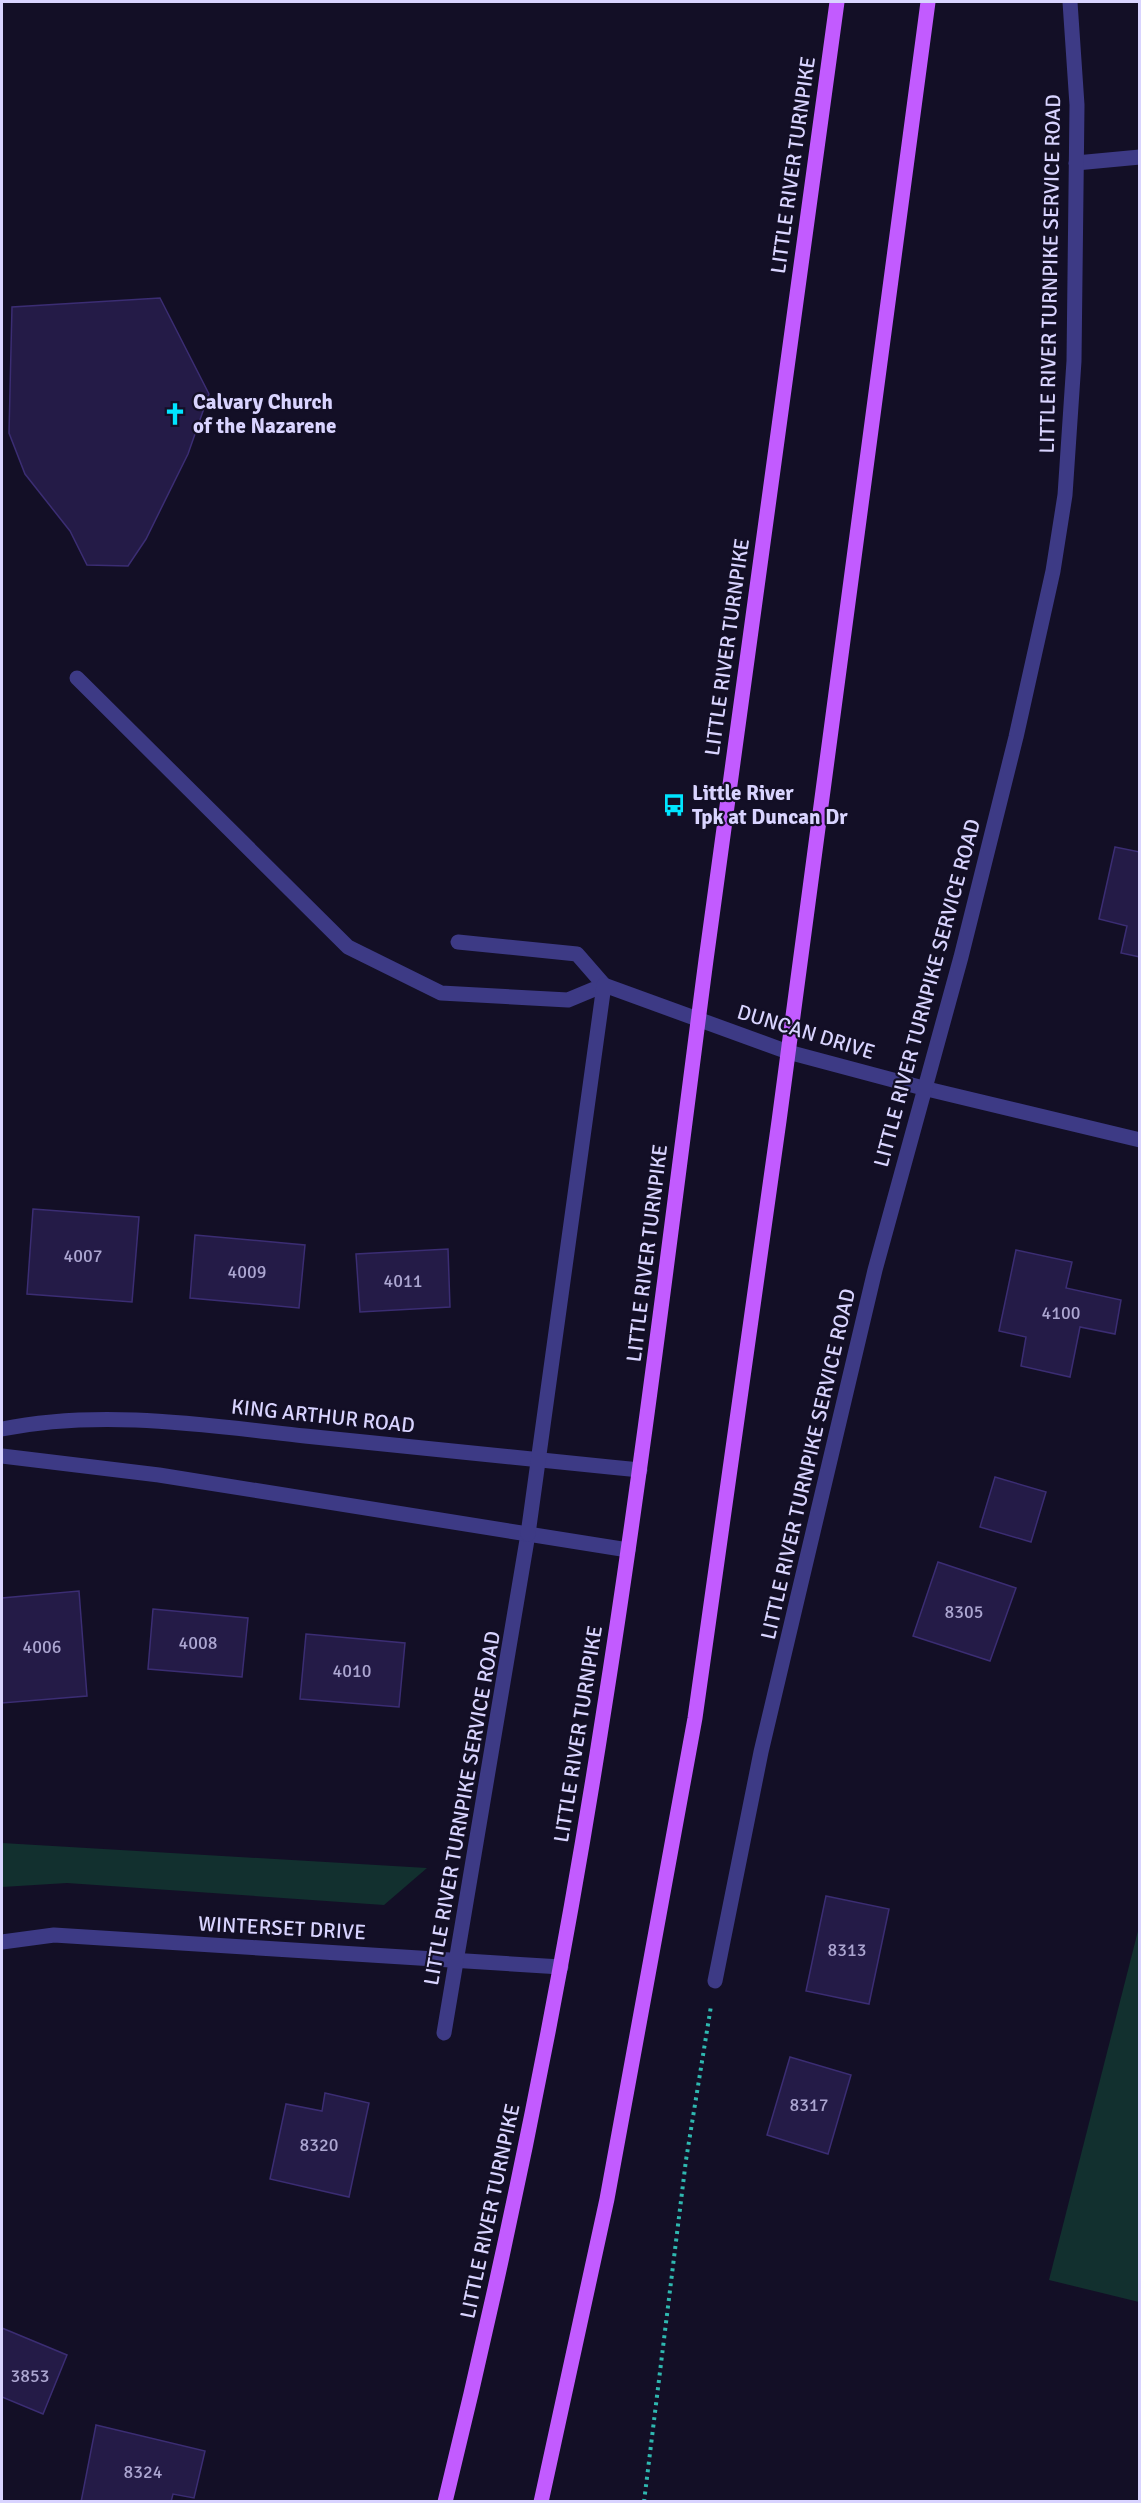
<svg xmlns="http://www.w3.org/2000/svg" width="1141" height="2503" viewBox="0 0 1141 2503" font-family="Signika,sans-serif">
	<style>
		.green { fill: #12302f }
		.building { fill: #241b47; stroke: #3b2d73; stroke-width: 1.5 }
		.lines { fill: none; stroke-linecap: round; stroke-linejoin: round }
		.path { stroke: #2fb8b0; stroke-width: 4; stroke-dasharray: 3 4.5; stroke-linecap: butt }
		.service { stroke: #3d3a85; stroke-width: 15 }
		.minor { stroke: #3d3a85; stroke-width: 15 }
		.tertiary { stroke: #3d3a85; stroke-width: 15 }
		.primary { stroke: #c25bff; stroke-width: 15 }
		.labels { text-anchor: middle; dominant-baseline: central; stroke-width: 4.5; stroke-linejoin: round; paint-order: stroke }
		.number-label { font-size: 18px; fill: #aca6d1 }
		.street-label { font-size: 21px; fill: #d9d4ff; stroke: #130f26 }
		.poi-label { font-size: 21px; font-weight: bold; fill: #d9d4ff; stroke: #130f26; text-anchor: start }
	</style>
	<rect width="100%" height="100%" fill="#130f26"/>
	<g class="green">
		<path d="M2,1843L427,1868L384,1905L67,1883L2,1887Z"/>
		<path d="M1139,1927L1140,2302H1139L1049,2280Z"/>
	</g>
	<g class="building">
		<path d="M160,298L209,394L188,454L146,539L128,566L87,565L70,531L25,474L9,433L12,307Z"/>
		<path d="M1115,847L1140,852V957L1121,953L1127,926L1099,919Z"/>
		<path d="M33,1209L139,1217L132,1302L27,1294Z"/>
		<path d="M195,1235L305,1245L299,1308L190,1298Z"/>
		<path d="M448,1249L450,1307L360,1312L356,1254Z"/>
		<path d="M1016,1250L1072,1262L1066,1288L1121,1300L1115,1334L1080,1327L1070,1377L1021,1366L1026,1337L999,1331Z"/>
		<path d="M995,1477L1046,1492L1031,1542L980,1527Z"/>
		<path d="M938,1562L1016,1588L990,1661L913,1636Z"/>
		<path d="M79,1591L87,1696L2,1703V1598Z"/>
		<path d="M153,1609L248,1618L242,1677L148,1669Z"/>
		<path d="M306,1634L405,1643L399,1707L300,1699Z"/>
		<path d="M826,1896L889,1909L869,2004L806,1991Z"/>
		<path d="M790,2057L851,2075L828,2154L767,2135Z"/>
		<path d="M325,2093L369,2103L349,2197L270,2179L286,2104L322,2111Z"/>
		<path d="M2,2328L67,2355L43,2414L2,2397Z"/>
		<path d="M96,2425L205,2451L194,2498L173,2494L171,2502H81Z"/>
	</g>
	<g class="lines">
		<path class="path" d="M644,2502L686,2160L711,2006"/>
		<path class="service" d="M77,678L348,947L441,993L568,1000L604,985L577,954L458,942"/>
		<g class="minor">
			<path d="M1076,163L1140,157"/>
			<path d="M788,1052L923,1088L1140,1140"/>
			<path d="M2,1942L54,1935L561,1967"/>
			<path d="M715,1981L761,1752L875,1270L961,957L1016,737L1053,571L1065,495L1074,361L1077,105L1070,2"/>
			<path d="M444,2033L528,1534"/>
		</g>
		<g class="tertiary">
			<path d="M2,1429C101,1409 205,1425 305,1436C416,1447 528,1459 640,1470"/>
			<path d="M2,1456L159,1475L628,1550"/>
			<path d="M528,1534L604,985L788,1052"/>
		</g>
		<g class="primary">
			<path d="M445,2502C509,2242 562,1980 603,1716C643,1465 673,1212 706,960C747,640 792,321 837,2"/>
			<path d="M541,2502L607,2199L695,1718L779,1121L928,2"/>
		</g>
	</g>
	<defs>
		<g id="church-bare" transform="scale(1.8)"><path d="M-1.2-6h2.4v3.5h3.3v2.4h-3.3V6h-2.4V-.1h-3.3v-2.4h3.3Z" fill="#00e5ff" stroke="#130f26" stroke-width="2.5" paint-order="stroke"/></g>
		<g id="bus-bare" transform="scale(1.8)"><path d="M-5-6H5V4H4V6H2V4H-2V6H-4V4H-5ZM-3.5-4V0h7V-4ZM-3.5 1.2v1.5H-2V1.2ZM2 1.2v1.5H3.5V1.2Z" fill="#00e5ff" stroke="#130f26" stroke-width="2.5" paint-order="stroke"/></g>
	</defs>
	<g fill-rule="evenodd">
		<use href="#church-bare" x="175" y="414"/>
		<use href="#bus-bare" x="674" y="805"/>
	</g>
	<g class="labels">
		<g class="number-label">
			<text x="83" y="1256">4007</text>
			<text x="247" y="1272">4009</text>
			<text x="403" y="1281">4011</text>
			<text x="1061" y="1313">4100</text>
			<text x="964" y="1612">8305</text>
			<text x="198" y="1643">4008</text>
			<text x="42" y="1647">4006</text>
			<text x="352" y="1671">4010</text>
			<text x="847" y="1950">8313</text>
			<text x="809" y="2105">8317</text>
			<text x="319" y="2145">8320</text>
			<text x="30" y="2376">3853</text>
			<text x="143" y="2472">8324</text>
		</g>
		<g class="street-label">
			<text transform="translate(793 165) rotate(-82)">LITTLE RIVER TURNPIKE</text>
			<text transform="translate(1050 274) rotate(-89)">LITTLE RIVER TURNPIKE SERVICE ROAD</text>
			<text transform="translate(727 647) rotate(-82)">LITTLE RIVER TURNPIKE</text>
			<text transform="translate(927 993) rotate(-75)">LITTLE RIVER TURNPIKE SERVICE ROAD</text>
			<text transform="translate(806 1032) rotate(17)">DUNCAN DRIVE</text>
			<text transform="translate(647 1253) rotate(-83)">LITTLE RIVER TURNPIKE</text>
			<text transform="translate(323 1416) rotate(6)">KING ARTHUR ROAD</text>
			<text transform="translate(808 1464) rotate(-77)">LITTLE RIVER TURNPIKE SERVICE ROAD</text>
			<text transform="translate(578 1734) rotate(-81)">LITTLE RIVER TURNPIKE</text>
			<text transform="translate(462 1808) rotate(-80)">LITTLE RIVER TURNPIKE SERVICE ROAD</text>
			<text transform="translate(282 1928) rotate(3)">WINTERSET DRIVE</text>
			<text transform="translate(490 2211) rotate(-78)">LITTLE RIVER TURNPIKE</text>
		</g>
		<g class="poi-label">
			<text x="193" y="402">Calvary Church<tspan x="193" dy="24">of the Nazarene</tspan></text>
			<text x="692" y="793">Little River<tspan x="692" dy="24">Tpk at Duncan Dr</tspan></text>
		</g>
	</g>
	<rect width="1141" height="2503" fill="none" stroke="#d9d4ff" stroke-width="6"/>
</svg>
